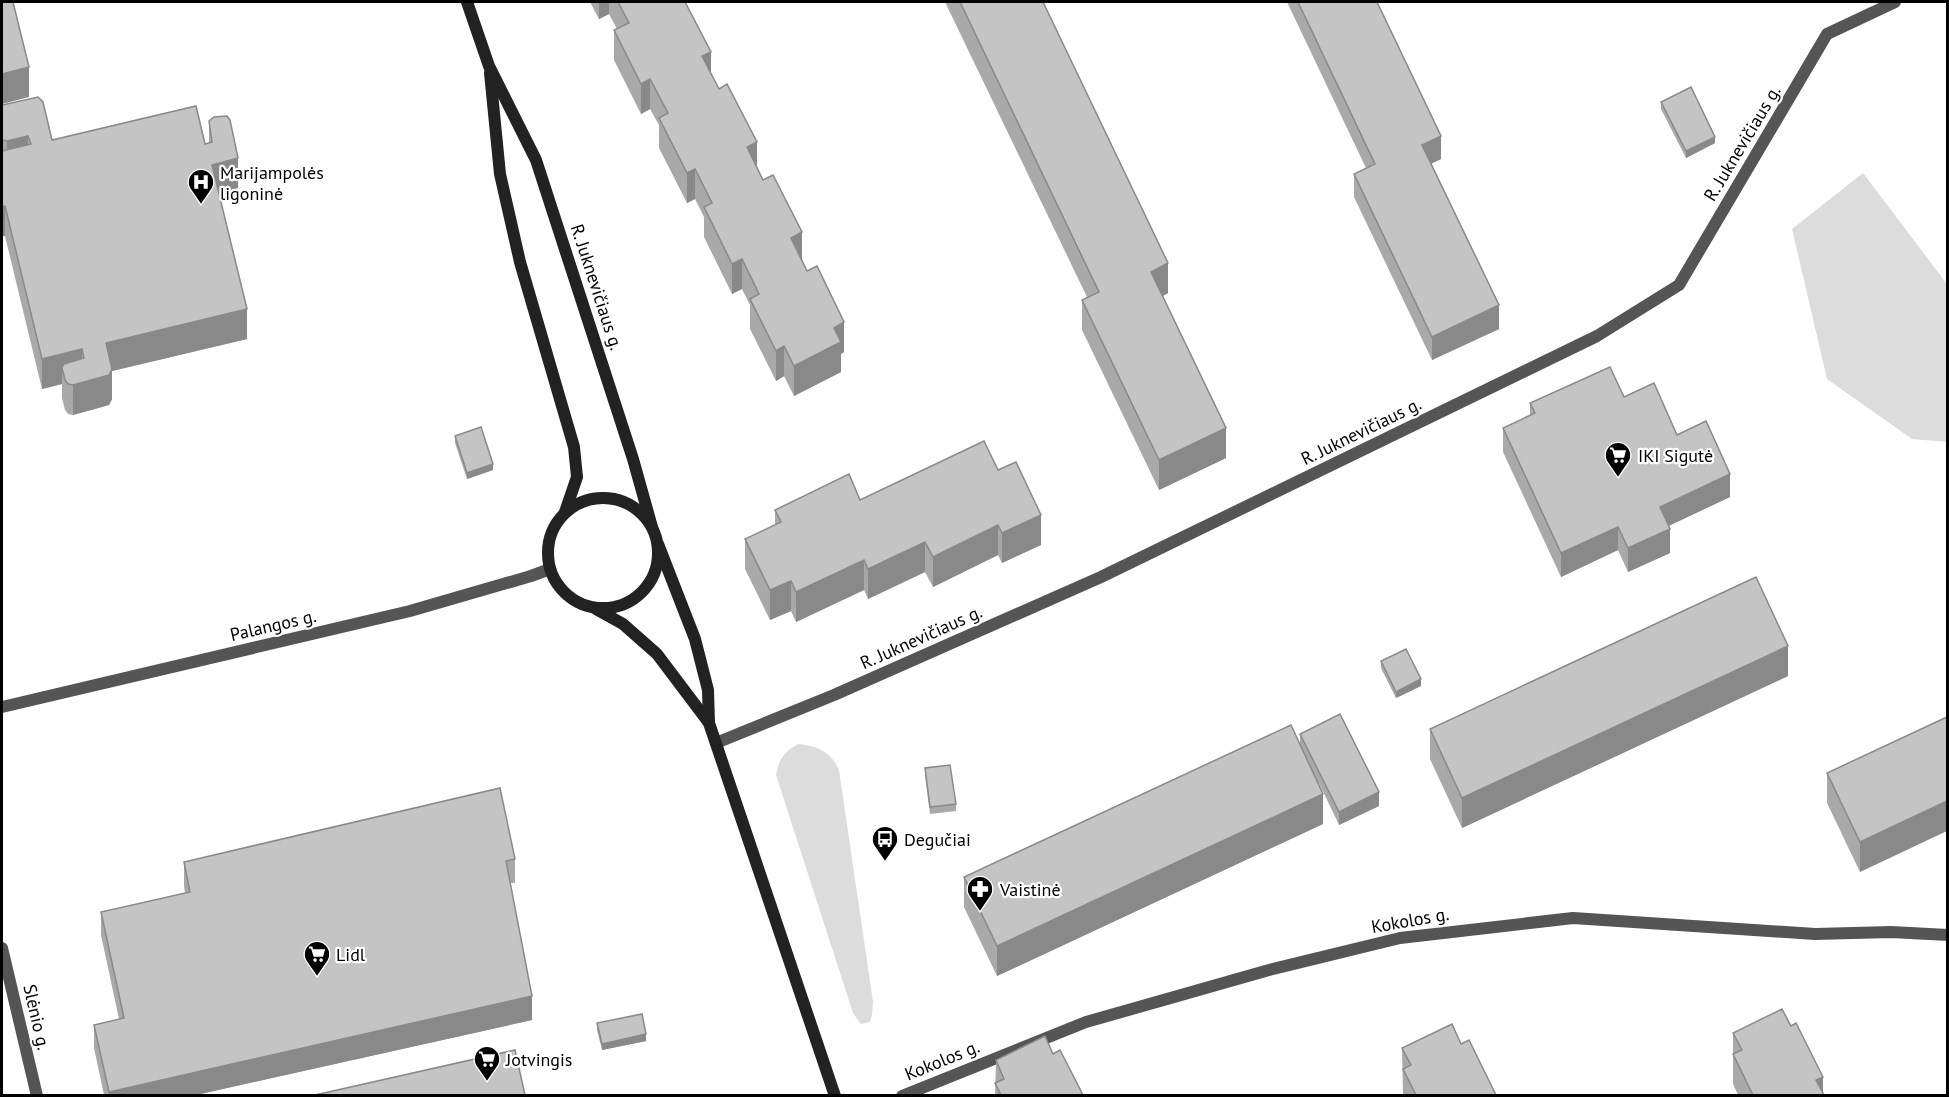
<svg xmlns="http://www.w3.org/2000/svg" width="1949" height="1097" viewBox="0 0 1949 1097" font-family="'PT Sans',sans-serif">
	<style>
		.green { fill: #dcdcdc }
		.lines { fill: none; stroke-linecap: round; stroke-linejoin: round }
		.street { stroke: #555; stroke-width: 12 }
		.secondary { stroke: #222; stroke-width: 12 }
		.wall { fill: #a9a9a9 }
		.shaded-wall { fill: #898989 }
		.building { fill: #c4c4c4; stroke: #898989; stroke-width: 1.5 }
		.labels { text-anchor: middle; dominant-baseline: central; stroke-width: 4.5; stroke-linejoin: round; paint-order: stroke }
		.street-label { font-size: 18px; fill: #000; stroke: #fff }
		.poi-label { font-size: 18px; fill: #000; stroke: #fff; text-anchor: start }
	</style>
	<rect width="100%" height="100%" fill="#fff"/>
	<g class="green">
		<path d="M1863,173L1947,284V442L1912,439L1827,379L1792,229Z"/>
		<path d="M798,744C818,746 831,752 839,770L873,1002L872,1015L870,1022L861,1024L853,1013L776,775C779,759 784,752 798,744Z"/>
	</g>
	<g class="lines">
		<g class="street">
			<path d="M2,707L410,611L531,576L550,569"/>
			<path d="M716,743L834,695L1101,577L1597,336L1679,285L1827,34L1895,2"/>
			<path d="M2,948L37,1096"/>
			<path d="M902,1096L1086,1022L1269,970L1400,938L1573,918L1815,934L1891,932L1948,935"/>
		</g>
		<g class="secondary">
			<path d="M467,2L489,66L536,160L633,459L652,527"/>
			<path d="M490,73L500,174L520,262L574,447L577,477L565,512"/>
			<circle cx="603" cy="553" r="55"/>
			<path d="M658,544L695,639L708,690L709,723L835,1096"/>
			<path d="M596,609L623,624L657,654L709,723"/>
		</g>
	</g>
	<g class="wall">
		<path d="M590,2H685L711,73L802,260L844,352L841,354V372L794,396L784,376L776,381L750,329V305L742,289L732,294L704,237V217L695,199L687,203L659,148V125L650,109L641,114L614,60V30L617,29L609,14L599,19Z"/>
		<path d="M945,2H1043L1168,293L1163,296L1226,458L1159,490L1082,330V300L1087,297Z"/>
		<path d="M1287,2H1377L1441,159L1431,164L1499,329L1432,360L1354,197V174L1366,168Z"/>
		<path d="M1661,102L1715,143L1686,158L1661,109Z"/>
		<path d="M2,105L52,140L205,144L209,143V121L238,188L219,193L247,339L112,371V399L109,405L73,415L68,414L65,410L62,398V384L42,389L5,236H2Z"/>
		<path d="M1624,397L1677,435L1730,497L1668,526L1670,553L1628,572L1618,550L1561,577L1503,452V428L1530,416V403Z"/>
		<path d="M455,436L493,470L467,479L455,443Z"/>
		<path d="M998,470L1041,545L1002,563L998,555L933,587L925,572L868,599L864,590L796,622L791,611L770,620L745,569V539L775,525V510L860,500Z"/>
		<path d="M1381,661L1421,686L1396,698L1381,668Z"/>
		<path d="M1788,676L1462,828L1430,759V729Z"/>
		<path d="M1947,717L1860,872L1827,803V773Z"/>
		<path d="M1300,734L1379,806L1339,825L1319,783L1323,824L997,976L964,907V877L1300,745Z"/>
		<path d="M925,768L956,804V811L930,814L925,775Z"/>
		<path d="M515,859V883H510L532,1020L196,1095H104L94,1048V1025L119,1019L101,935V912L185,893L184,886V862Z"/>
		<path d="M597,1023L646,1041L602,1050L597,1030Z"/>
		<path d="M1733,1033L1823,1094L1824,1095H1738L1733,1084Z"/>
		<path d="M1461,1044L1496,1095H1403L1402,1048Z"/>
		<path d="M1053,1054L1083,1095H995L996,1060Z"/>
	</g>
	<g class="shaded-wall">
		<path d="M599,2H609V14L599,19Z"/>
		<path d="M711,52V82L702,56Z"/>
		<path d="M29,67V97L2,104V74Z"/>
		<path d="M650,79V109L641,114V84Z"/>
		<path d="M28,136V166L7,171V141Z"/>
		<path d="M1441,136V159L1422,168V145Z"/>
		<path d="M1715,137V143L1686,158V151Z"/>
		<path d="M757,142V172L747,147Z"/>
		<path d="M238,158V188L212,195V165Z"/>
		<path d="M695,169V199L687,203V173Z"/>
		<path d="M5,206V236H2V207Z"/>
		<path d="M802,232V262L791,238Z"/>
		<path d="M742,259V289L732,294V264Z"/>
		<path d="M1168,263V293L1151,302V272Z"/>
		<path d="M1499,305V329L1432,360V337Z"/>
		<path d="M247,309V339L112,371V399L109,405L73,415V385L106,343Z"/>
		<path d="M844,322V352L841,354V372L794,396V366L834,328Z"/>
		<path d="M784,346V376L776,381V351Z"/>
		<path d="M82,349V379L62,368V384L42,389V359Z"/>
		<path d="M1226,428V458L1159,490V460Z"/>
		<path d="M493,464V470L467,479V473Z"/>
		<path d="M1730,474V497L1660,530V507Z"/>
		<path d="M1041,515V545L1002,563V533Z"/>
		<path d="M998,525V555L933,587V557Z"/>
		<path d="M1618,527V550L1561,577V553Z"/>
		<path d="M1670,529V553L1628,572V548Z"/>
		<path d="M925,542V572L868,599V569Z"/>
		<path d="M864,560V590L796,622V592Z"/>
		<path d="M791,581V611L770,620V590Z"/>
		<path d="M1788,646V676L1462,828V798Z"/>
		<path d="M1421,679V686L1396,698V692Z"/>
		<path d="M1379,792V806L1339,825V812Z"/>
		<path d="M1323,794V824L997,976V946Z"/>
		<path d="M1947,801V831L1860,872V842Z"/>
		<path d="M532,996V1020L196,1095H109V1092Z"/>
		<path d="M646,1034V1041L602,1050V1044Z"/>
		<path d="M1823,1077V1095L1816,1080Z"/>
	</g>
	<g class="building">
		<path d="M2,2H13L29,67L2,74Z"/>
		<path d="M618,2H685L711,52L702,56L719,89L727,84L757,142L747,147L763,180L773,175L802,232L791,238L807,271L817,266L844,322L834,328L841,342L794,366L784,346L776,351L750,299L759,294L742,259L732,264L704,207L712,203L695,169L687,173L659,118L668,113L650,79L641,84L614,30L629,23Z"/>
		<path d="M960,2H1043L1168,263L1151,272L1226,428L1159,460L1082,300L1099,292Z"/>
		<path d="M1298,2H1377L1441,136L1422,145L1499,305L1432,337L1354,174L1375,164Z"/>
		<path d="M1691,87L1715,137L1686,151L1661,102Z"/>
		<path d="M38,97L43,102L52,140L196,106L205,144L212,142L209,121L214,117L227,116L230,120L238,158L212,165L247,309L106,343L112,369L109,375L73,385L68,384L65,380L62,368L64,364L84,358L82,349L42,359L5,206L2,207V151L31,144L28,136L7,141L2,140V105Z"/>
		<path d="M1610,367L1624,397L1654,383L1677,435L1706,421L1730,474L1660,507L1670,529L1628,548L1618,527L1561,553L1503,428L1535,413L1530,403Z"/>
		<path d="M481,427L493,464L467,473L455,436Z"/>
		<path d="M984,441L998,470L1016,462L1041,515L1002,533L998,525L933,557L925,542L868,569L864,560L796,592L791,581L770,590L745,539L781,522L775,510L849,474L860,500Z"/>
		<path d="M1756,577L1788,646L1462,798L1430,729Z"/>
		<path d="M1406,649L1421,679L1396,692L1381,661Z"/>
		<path d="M1340,714L1379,792L1339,812L1300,734Z"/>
		<path d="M1947,717V801L1860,842L1827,773Z"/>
		<path d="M1291,725L1323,794L997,946L964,877Z"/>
		<path d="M950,765L956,804L930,807L925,768Z"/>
		<path d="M500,788L515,859L506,861L532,996L109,1092L94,1025L124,1018L101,912L190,892L184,862Z"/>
		<path d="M1782,1009L1791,1026L1796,1023L1823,1077L1816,1080L1824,1095H1753L1733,1054L1742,1050L1733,1033Z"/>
		<path d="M642,1014L646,1034L602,1044L597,1023Z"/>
		<path d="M1452,1024L1461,1044L1469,1040L1496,1095H1416L1403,1069L1411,1065L1402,1048Z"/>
		<path d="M1045,1036L1053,1054L1060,1050L1083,1095H1001L995,1083L1004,1079L996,1060Z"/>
		<path d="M515,1050L525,1095H315Z"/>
	</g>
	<defs>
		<g id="hospital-pin" transform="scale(1.35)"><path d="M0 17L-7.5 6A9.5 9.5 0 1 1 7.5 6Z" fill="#000" stroke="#fff"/><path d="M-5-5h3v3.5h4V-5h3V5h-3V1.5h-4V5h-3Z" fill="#fff"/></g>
		<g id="supermarket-pin" transform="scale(1.35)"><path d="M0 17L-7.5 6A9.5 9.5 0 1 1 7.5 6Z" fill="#000" stroke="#fff"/><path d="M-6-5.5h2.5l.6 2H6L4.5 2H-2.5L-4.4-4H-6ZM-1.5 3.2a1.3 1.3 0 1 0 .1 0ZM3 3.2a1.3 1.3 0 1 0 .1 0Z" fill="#fff"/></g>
		<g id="bus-pin" transform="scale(1.35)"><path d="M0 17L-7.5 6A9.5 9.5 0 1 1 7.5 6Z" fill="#000" stroke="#fff"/><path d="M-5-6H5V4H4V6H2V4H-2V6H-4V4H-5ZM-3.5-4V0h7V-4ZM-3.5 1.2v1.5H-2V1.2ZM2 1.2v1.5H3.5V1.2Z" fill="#fff"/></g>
		<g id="pharmacy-pin" transform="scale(1.35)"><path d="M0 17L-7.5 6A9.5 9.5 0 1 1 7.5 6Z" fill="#000" stroke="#fff"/><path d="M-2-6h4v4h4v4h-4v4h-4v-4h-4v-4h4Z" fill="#fff"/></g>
	</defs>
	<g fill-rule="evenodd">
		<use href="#hospital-pin" x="201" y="182"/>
		<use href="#supermarket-pin" x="1618" y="455"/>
		<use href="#bus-pin" x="885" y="839"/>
		<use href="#pharmacy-pin" x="980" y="889"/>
		<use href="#supermarket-pin" x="317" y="954"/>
		<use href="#supermarket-pin" x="487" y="1059"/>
	</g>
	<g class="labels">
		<g class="street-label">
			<text transform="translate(1742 143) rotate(-59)">R. Juknevičiaus g.</text>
			<text transform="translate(597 287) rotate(72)">R. Juknevičiaus g.</text>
			<text transform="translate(1361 431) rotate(-26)">R. Juknevičiaus g.</text>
			<text transform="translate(273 625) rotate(-13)">Palangos g.</text>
			<text transform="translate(921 637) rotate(-24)">R. Juknevičiaus g.</text>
			<text transform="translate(1410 920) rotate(-10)">Kokolos g.</text>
			<text transform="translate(37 1017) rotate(77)">Slėnio g.</text>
			<text transform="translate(942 1060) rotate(-22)">Kokolos g.</text>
		</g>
		<g class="poi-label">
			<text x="220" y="172">Marijampolės<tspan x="220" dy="21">ligoninė</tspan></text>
			<text x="1638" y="455">IKI Sigutė</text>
			<text x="904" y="839">Degučiai</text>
			<text x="1000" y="889">Vaistinė</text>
			<text x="336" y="954">Lidl</text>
			<text x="506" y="1059">Jotvingis</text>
		</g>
	</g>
	<rect width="1949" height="1097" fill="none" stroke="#000000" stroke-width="6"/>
</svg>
